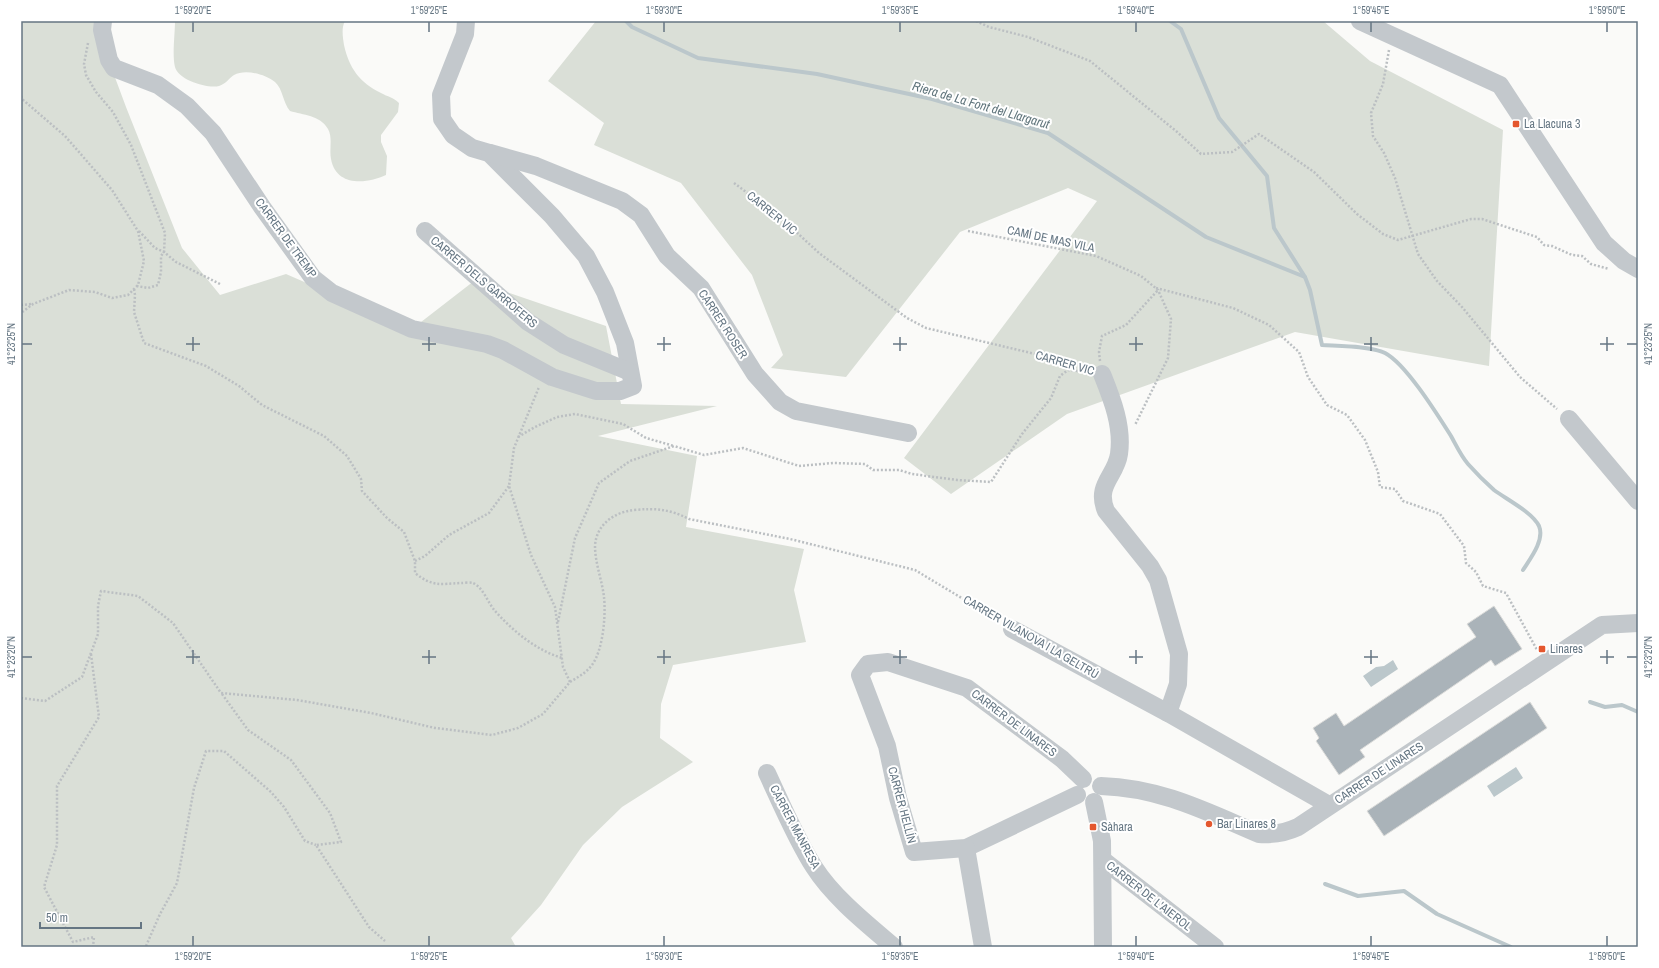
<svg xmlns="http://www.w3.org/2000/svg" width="1659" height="968" viewBox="0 0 1659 968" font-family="'Archivo Narrow',sans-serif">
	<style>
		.green { fill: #dadfd7 }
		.water { fill: #bbc7cb }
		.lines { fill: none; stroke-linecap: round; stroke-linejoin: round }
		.stream { stroke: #bbc7cb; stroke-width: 4 }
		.building { fill: #aab3b9; stroke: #dcdcda }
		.path { stroke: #bbbfc2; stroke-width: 2.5; stroke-dasharray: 2 2; stroke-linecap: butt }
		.minor { stroke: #c3c8cc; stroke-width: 18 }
		.ticks { fill: none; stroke: #657683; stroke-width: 1.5 }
		.poi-dot { fill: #e4572e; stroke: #fff; stroke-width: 1.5 }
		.labels { text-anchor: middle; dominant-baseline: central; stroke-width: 4; stroke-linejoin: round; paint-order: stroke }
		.poi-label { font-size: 12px; fill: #657683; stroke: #fff; text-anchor: start }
		.street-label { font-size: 12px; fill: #657683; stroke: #fff }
		.water-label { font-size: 13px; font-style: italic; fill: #60757c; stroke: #fff }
		.neatline { fill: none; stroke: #657683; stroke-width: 1.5 }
		.ticks-label { font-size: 10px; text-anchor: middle; fill: #657683 }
	</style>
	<rect width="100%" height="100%" fill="#fafaf8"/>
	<g class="green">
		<path d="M21,21H94L126,107L182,248L220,295L286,274L412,329L474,281L606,326L621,404L717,406L598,436L697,456L686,527L804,549L794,590L806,642L673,665L661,704L660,738L693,762L622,807L583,845L541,905L511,938L516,947H21Z"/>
		<path d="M175,21H345C341,28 343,38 344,45C349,68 360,83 381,93C388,97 393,97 399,103L398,112L381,135V142L387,156L386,175C367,184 336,187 331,159C329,149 333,138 328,129C320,115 303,115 290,111C283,103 283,89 275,82C265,74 245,69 234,75C229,78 226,84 219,86C208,89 178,80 175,67C172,55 175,34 175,21Z"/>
		<path d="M596,21H1323L1370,61L1503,130L1489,366L1295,332L1067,414L951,494L904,458L1097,201L1068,188L960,232L846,377L771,368L783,355L752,275L681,183L594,145L604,123L548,81Z"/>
	</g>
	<g class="water">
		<path d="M1393,660L1398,669L1371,687L1363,676L1376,667L1384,666Z"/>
		<path d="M1516,767L1523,778L1494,797L1487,786Z"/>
	</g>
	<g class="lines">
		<g class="stream">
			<path d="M626,21L632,27L698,58L817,74L932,99L1048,133L1206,237L1305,277"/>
			<path d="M1170,21L1181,29L1219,118L1267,176L1274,228L1305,277L1310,290L1322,345C1338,346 1372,346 1385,353C1406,364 1437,414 1451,436C1456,445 1461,456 1468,464C1476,473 1485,482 1494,490C1506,499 1532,512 1539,526C1545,540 1530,559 1523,570"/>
			<path d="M1590,702L1605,707L1622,705L1638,712"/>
			<path d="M1325,884L1358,896L1404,891L1437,914L1511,947"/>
		</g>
	</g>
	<g class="building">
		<path d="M1494,606L1522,649L1495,666L1491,660L1360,750L1365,757L1339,775L1316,741L1319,738L1313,728L1336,713L1344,726L1412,680L1476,637L1467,624Z"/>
		<path d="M1530,702L1547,728L1384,836L1367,811Z"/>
	</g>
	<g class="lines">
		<g class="path">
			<path d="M976,21L989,27L1028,37L1090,61L1176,131L1201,154L1232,152L1259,134L1314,172L1357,214L1383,234L1398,240L1471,219H1482L1537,237L1544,245L1552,246L1572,255L1582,256L1591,264L1609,269"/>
			<path d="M88,43L84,64L86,75L96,92L113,112L131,145L165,233L164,252L161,256V272L158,285L148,288L137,286"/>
			<path d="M1389,50L1383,84L1371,113L1373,136L1384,153L1395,178L1418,254L1437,281L1462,307L1520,377L1557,409"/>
			<path d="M21,96L22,99L65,136L112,190L138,231L144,261L138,285L128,295L112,298L95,292L69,290L33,304L21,313"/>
			<path d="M734,183L780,217L819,253L907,318L926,328L1090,367"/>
			<path d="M139,231L155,248L164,252L176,262L220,284"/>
			<path d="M968,231L1096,256L1141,276L1158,290L1171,319L1168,358L1135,425"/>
			<path d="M1156,288L1233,308L1269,325L1299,352L1308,377L1327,405L1347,415L1365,440L1378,472L1380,487L1395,489L1403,501L1440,514L1464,546L1466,563L1476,572L1483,586L1506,593L1537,650"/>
			<path d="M134,289L135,295L134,312L144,343L206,366L239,386L262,405L324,436L347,456L361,479L362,491L387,518L404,532L415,561V573C433,587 439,584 461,583C464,583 470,582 473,583C483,587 488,603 495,611C514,632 536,650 562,658"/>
			<path d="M21,305L32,304"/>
			<path d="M1100,361L1099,352L1102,336L1126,325L1158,290"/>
			<path d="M518,437L535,427L557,417L575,414L623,424L646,438L674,446"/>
			<path d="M415,561L425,556L449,535L489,513L509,486"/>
			<path d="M558,622L575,538L599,483L630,461L674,446L704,455L743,448L799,466L833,463L865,464L873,470H899L912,474L957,480L991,482L1022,434L1051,398L1060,376L1068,370L1087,372"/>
			<path d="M91,654L99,717L57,786V845L44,887L73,942L94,937L93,947"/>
			<path d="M570,682C578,677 586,673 592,665C603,650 606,616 604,597C602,580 595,563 595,546C596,525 614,512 634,510C656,508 669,509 689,519L790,539L915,570L1000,621"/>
			<path d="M222,694L248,730L291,760L330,813L341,842L316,845L369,927L385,941"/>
			<path d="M21,698L45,701L82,677L98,634V606L101,591L138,596L173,623L221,693L297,700L371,713L435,728L492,735L518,728L543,714L570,682L563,667L555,607L531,555L509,486L514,448L539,387"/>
			<path d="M21,946L23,947"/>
			<path d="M146,946L160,914L177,883L194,788L206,751H224L271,792L284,807L305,841L316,845"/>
		</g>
		<g class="minor">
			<path d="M103,21L102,30L109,60L114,68L158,85L187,106L213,133L262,207L313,278L332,293L412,329L487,344L503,350L552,377L596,391H620L633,386L625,343L605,292L586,256L552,216L489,153L472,148L453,135L442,119L441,95L465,34L466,21"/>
			<path d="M1360,21L1500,85L1604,243L1624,261L1638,269"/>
			<path d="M490,153L536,166L622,201L641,215L667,256L701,288L755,374L780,402L796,411L908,433"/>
			<path d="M425,231L528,322L564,345L630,372"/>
			<path d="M1102,374C1112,399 1123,426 1119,454C1116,476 1095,485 1106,511L1150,566L1158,580L1179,654L1178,684L1168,713"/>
			<path d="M1569,419L1638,501"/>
			<path d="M1012,629L1168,713L1329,805"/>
			<path d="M767,773C781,803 796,839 814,867C833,897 867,924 894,947"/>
			<path d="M1101,786C1161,788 1205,811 1259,834C1274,835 1285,833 1298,827L1602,625L1638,623"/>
			<path d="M1077,795L966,848L914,852L898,798L887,746L860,675L868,664L888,662L967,688L1062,759L1083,779"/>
			<path d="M1094,802L1102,841L1103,947"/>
			<path d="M966,848L983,947"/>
			<path d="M1103,860L1215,947"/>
		</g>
	</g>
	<path class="ticks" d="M193,22V32M429,22V32M664,22V32M900,22V32M1136,22V32M1371,22V32M1607,22V32M193,337V351M429,337V351M664,337V351M900,337V351M1136,337V351M1371,337V351M1607,337V351M22,344H32M186,344H200M422,344H436M657,344H671M893,344H907M1129,344H1143M1364,344H1378M1600,344H1614M1627,344H1637M193,650V664M429,650V664M664,650V664M900,650V664M1136,650V664M1371,650V664M1607,650V664M22,657H32M186,657H200M422,657H436M657,657H671M893,657H907M1129,657H1143M1364,657H1378M1600,657H1614M1627,657H1637M193,936V946M429,936V946M664,936V946M900,936V946M1136,936V946M1371,936V946M1607,936V946"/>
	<g class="poi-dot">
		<rect x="1512" y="120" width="8" height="8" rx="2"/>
		<rect x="1538" y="645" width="8" height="8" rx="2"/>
		<circle cx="1209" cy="824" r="4"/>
		<rect x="1089" y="823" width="8" height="8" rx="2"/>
	</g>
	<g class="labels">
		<g class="poi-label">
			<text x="1524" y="124">La Llacuna 3</text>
			<text x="1550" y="649">Linares</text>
			<text x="1217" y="824">Bar Linares 8</text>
			<text x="1101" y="827">Sàhara</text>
		</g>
		<g class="street-label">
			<text transform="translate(772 213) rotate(39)">CARRER VIC</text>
			<text transform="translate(286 238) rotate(54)">CARRER DE TREMP</text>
			<text transform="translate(1051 239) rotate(12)">CAMÍ DE MAS VILA</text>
			<text transform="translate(484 282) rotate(40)">CARRER DELS GARROFERS</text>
			<text transform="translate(723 324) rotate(57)">CARRER ROSER</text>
			<text transform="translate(1065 363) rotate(16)">CARRER VIC</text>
			<text transform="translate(1031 637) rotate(30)">CARRER VILANOVA I LA GELTRÚ</text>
			<text transform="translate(1014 723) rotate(37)">CARRER DE LINARES</text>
			<text transform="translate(1379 773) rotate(-33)">CARRER DE LINARES</text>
			<text transform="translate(902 805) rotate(75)">CARRER HELLÍN</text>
			<text transform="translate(795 827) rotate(62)">CARRER MANRESA</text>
			<text transform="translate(1149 896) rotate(38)">CARRER DE L'AIEROL</text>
		</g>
		<g class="water-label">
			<text transform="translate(981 105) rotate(16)">Riera de La Font del Llargarut</text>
		</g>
	</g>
	<rect width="1659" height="968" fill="none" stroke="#ffffff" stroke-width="44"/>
	<path d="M40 922v6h101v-6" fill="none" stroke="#657683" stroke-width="2"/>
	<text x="46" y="922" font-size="12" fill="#657683" stroke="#ffffff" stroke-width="3" paint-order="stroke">50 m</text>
	<rect x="22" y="22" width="1615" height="924" class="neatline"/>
	<g class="ticks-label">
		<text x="193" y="14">1°59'20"E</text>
		<text x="429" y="14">1°59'25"E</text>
		<text x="664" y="14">1°59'30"E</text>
		<text x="900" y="14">1°59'35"E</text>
		<text x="1136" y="14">1°59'40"E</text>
		<text x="1371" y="14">1°59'45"E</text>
		<text x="1607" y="14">1°59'50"E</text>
		<text transform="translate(11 344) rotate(-90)" y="4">41°23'25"N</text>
		<text transform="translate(1648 344) rotate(-90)" y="4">41°23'25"N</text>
		<text transform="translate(11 657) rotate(-90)" y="4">41°23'20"N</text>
		<text transform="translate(1648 657) rotate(-90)" y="4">41°23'20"N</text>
		<text x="193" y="960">1°59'20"E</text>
		<text x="429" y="960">1°59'25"E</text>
		<text x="664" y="960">1°59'30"E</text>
		<text x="900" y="960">1°59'35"E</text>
		<text x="1136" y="960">1°59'40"E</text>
		<text x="1371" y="960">1°59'45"E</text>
		<text x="1607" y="960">1°59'50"E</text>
	</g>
</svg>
